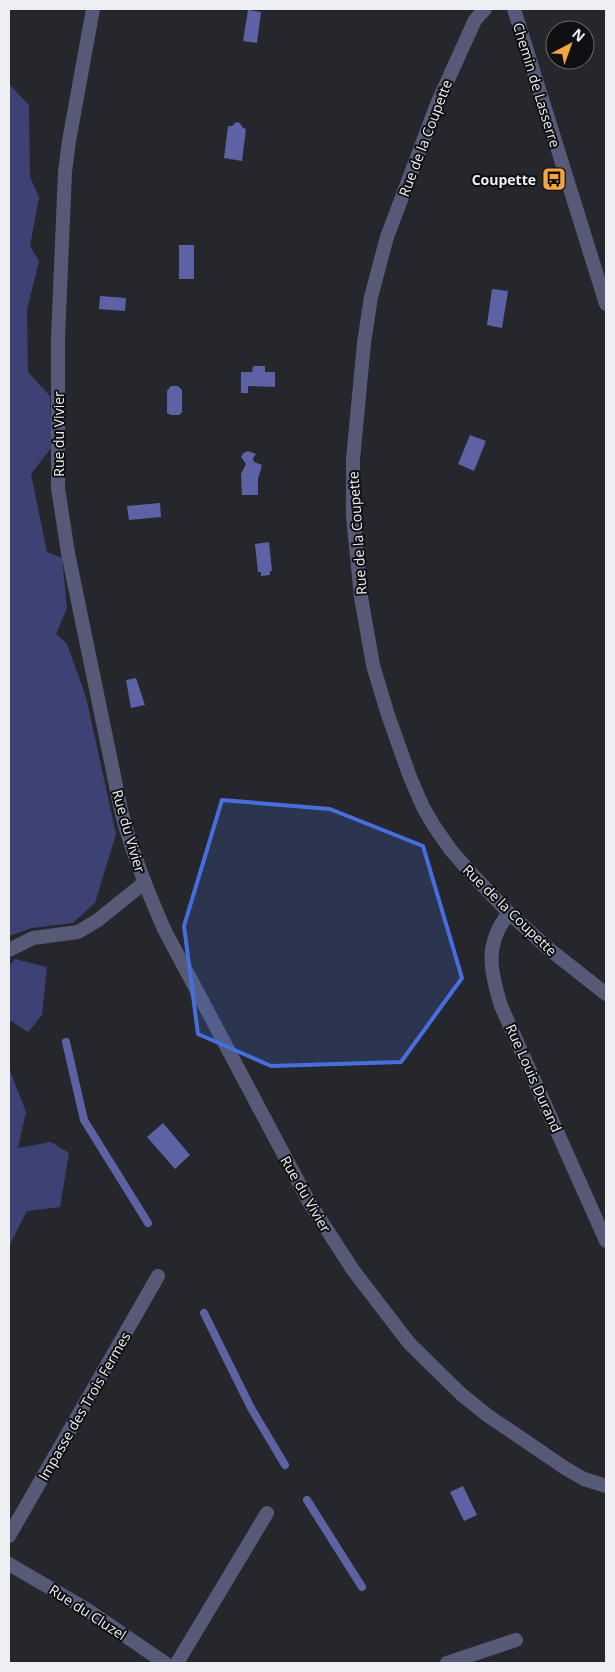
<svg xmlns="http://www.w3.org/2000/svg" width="615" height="1672" viewBox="0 0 615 1672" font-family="'Open Sans',sans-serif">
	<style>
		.green { fill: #3d4174 }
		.water { fill: #5c62a4 }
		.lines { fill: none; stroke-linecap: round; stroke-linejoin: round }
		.stream { stroke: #5c62a4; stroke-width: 8 }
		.minor { stroke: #565a77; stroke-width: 14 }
		.tertiary { stroke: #565a77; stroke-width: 14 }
		.marked { fill: #476edd; fill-opacity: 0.2; stroke: #476edd; stroke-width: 4; stroke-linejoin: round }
		.labels { text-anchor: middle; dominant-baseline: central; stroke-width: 4; stroke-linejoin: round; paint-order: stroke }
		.street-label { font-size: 14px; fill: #eeeff2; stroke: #101012 }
		.poi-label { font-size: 14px; font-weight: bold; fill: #eeeff2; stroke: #101012; text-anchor: end }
	</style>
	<rect width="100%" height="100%" fill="#26272c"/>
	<g class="green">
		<path d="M9,84L29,105L30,177L39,197L30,246L39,261L27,310L28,372L50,396L52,447L31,474L47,552L62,558L67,608L56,634L67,644L86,697L116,834L95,903L73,923L32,928L9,936Z"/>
		<path d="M15,959L47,967L42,1015L28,1032L11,1021L9,1022V966Z"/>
		<path d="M9,1068L26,1112L18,1148L51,1142L69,1153L60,1207L27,1211L9,1246Z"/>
	</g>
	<g class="water">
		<path d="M248,10L261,12L257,43L243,41Z"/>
		<path d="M236,122L240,123L243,128L246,129L242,161L224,158L228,126H232Z"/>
		<rect x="179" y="245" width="15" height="34"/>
		<path d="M492,289L508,291L502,328L487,325Z"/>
		<path d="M100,296L126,298L125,311L99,309Z"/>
		<path d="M253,366H265V372H275V387L248,386V393H241V372H252Z"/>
		<path d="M171,386H178L182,390V412L179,415H171L167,413V391Z"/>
		<path d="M470,435L486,441L474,471L458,464Z"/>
		<path d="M248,451L256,454L253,458L254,462L262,465L258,479V495H242L241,474L246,464L241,457L243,453Z"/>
		<path d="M160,503L161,517L129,520L127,506Z"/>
		<path d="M269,542L272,571H270V575L261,576V572H258L255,544Z"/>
		<path d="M136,678L145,705L131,708L126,680Z"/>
		<path d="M163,1123L190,1155L175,1169L147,1137Z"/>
		<path d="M463,1486L477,1515L464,1521L450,1492Z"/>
	</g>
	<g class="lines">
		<g class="stream">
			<path d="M66,1042L84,1120L148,1223"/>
			<path d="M204,1313L251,1408L285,1465"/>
			<path d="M307,1500L362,1587"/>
		</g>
		<g class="minor">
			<path d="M93,9L69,141L65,172L58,338V488L68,553L121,810C131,851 147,890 164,929L309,1202L353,1270L409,1343L461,1394L487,1415L565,1468L584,1479L606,1486"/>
			<path d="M485,9L475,20L437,104L387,237L371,297L364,343L353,459V516L361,597L373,665L388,715L410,777L423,807L434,826L450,849L468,870L509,913L549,949L606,994"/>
			<path d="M509,913C484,944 490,970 501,1006L606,1241"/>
			<path d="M9,950L33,938L78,932L98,920L144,883"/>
			<path d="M9,1536L158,1276"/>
			<path d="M9,1564L86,1609L165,1663"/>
			<path d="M177,1663L267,1513"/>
			<path d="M447,1663L516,1640"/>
		</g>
		<path class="tertiary" d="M514,9L606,304"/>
	</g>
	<path class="marked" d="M222,800L330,809L423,846L462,978L401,1062L271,1066L198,1034L184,926Z"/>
	<defs>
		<g id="bus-square" transform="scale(1.25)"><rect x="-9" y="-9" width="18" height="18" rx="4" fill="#f2a542" stroke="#101012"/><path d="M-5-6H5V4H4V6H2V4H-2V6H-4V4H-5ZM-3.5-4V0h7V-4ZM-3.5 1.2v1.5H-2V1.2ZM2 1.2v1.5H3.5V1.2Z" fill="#111"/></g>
	</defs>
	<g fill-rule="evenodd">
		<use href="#bus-square" x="554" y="179"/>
	</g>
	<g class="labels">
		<g class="street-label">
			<text transform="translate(537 85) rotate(73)">Chemin de Lasserre</text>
			<text transform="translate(425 138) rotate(-69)">Rue de la Coupette</text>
			<text transform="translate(58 434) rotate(-90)">Rue du Vivier</text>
			<text transform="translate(357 533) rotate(-94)">Rue de la Coupette</text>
			<text transform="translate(129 831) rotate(74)">Rue du Vivier</text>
			<text transform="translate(510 910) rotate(44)">Rue de la Coupette</text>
			<text transform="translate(534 1078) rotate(66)">Rue Louis Durand</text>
			<text transform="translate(306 1194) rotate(60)">Rue du Vivier</text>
			<text transform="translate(84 1406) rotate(-60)">Impasse des Trois Fermes</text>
			<text transform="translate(88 1612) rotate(33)">Rue du Cluzel</text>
		</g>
		<g class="poi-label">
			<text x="536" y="179">Coupette</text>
		</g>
	</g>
	<rect width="615" height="1672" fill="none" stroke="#eeeff2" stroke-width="20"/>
	<g transform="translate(570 45) rotate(41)"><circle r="24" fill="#101012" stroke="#69696c"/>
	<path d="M0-4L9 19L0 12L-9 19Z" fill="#f2a542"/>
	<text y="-8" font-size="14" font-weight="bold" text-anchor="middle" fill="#eeeff2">N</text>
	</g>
</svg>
